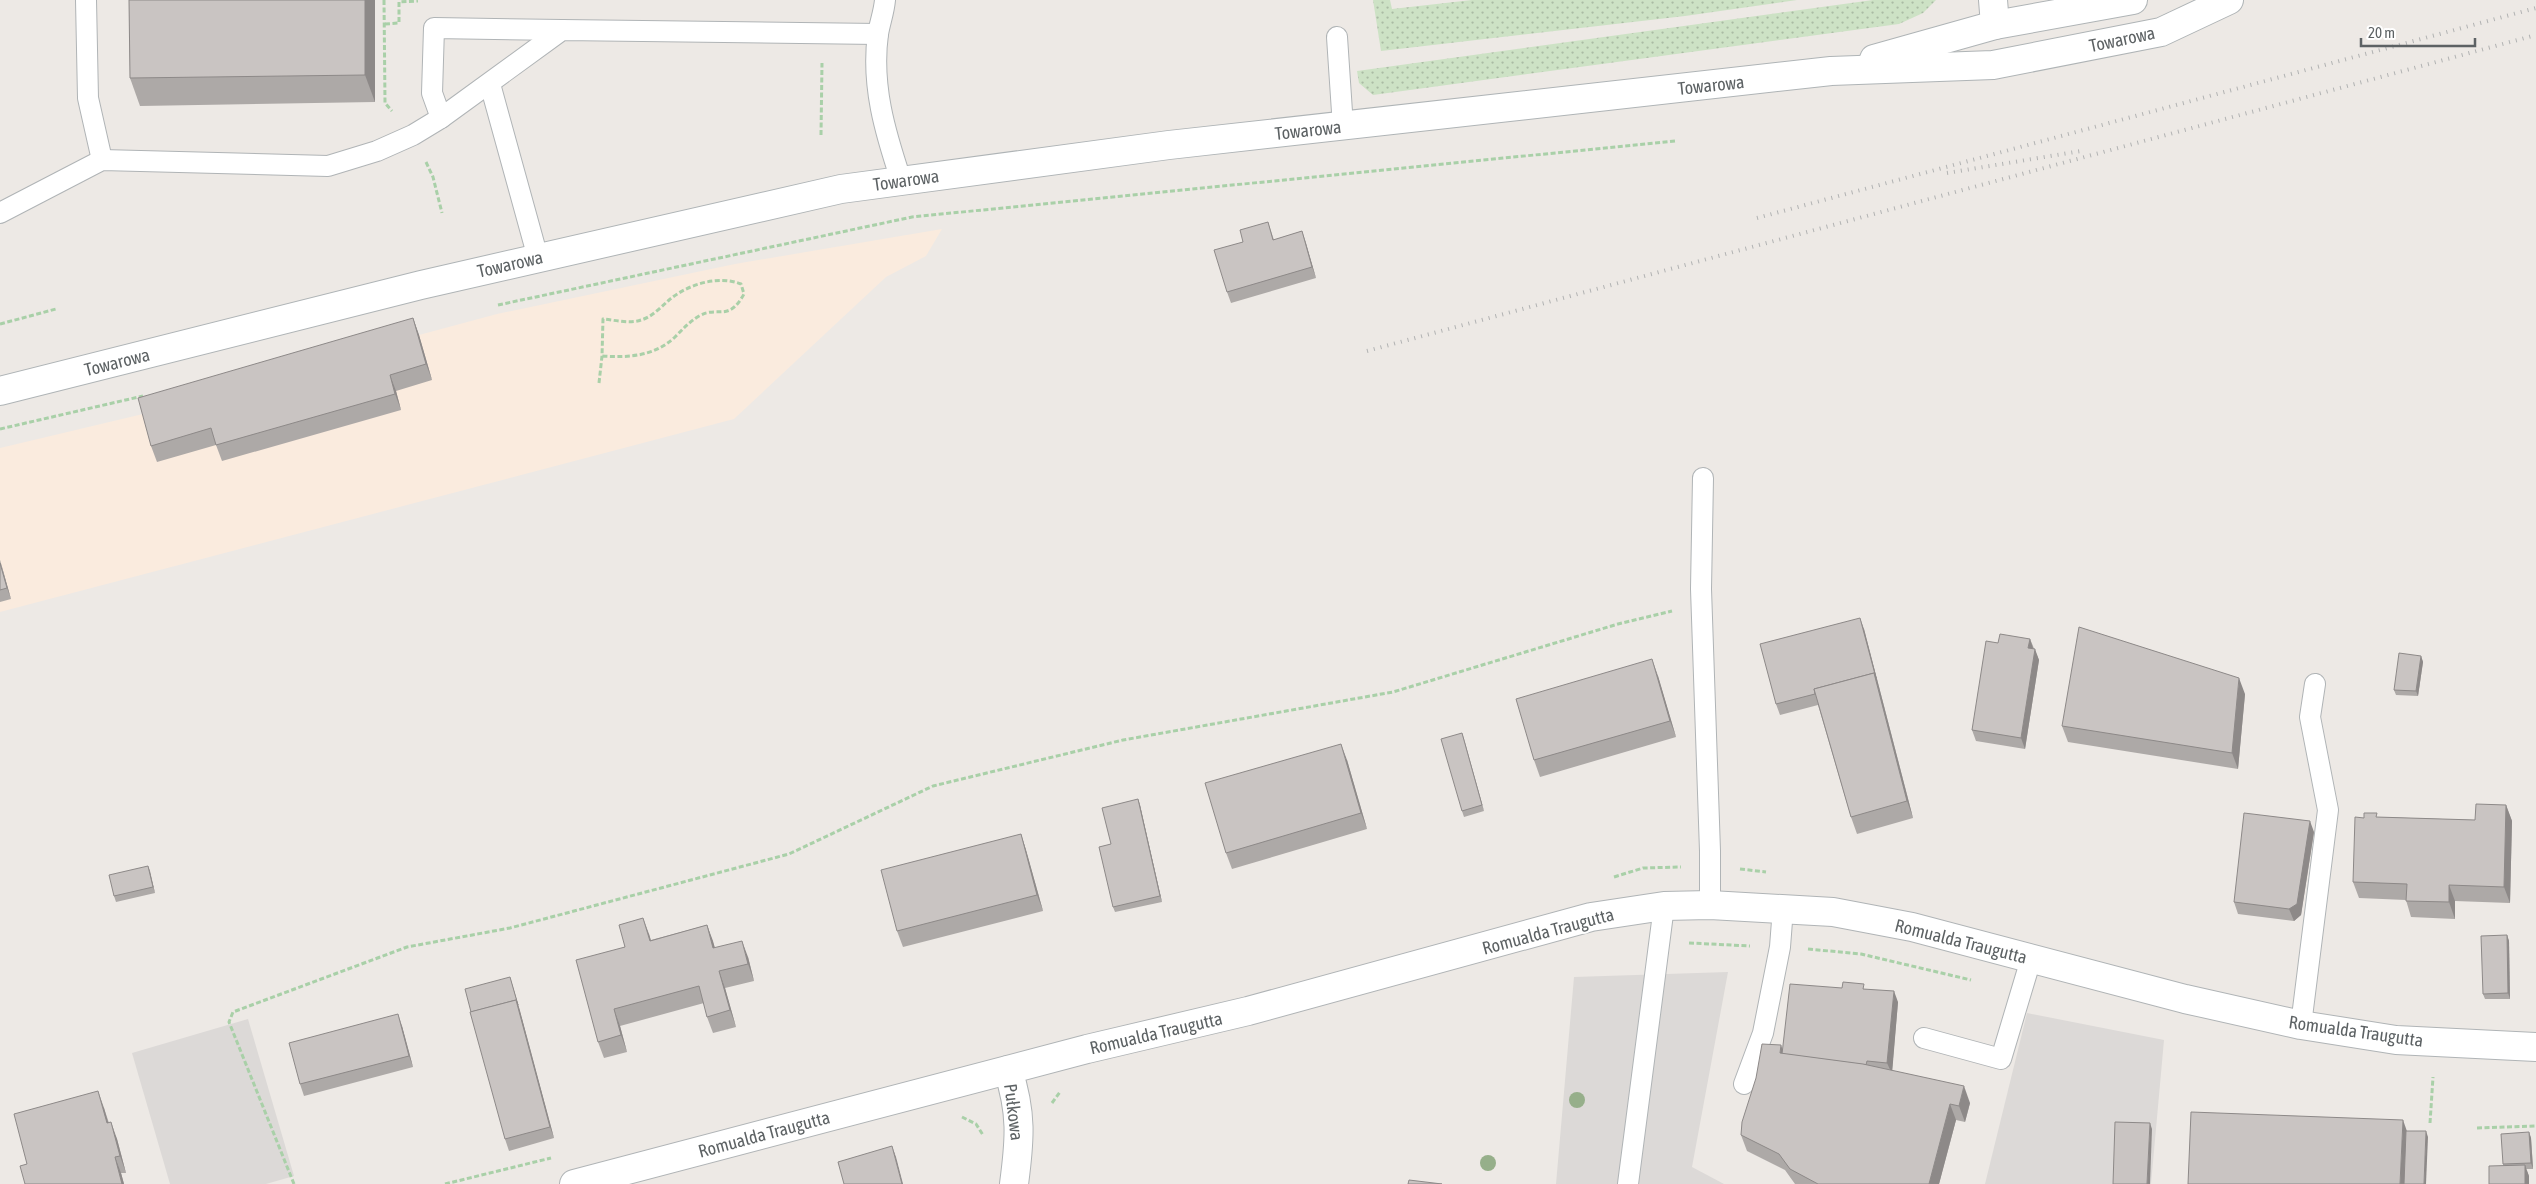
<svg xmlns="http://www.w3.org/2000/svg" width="2536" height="1184" viewBox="0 0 2536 1184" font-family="'Asap Condensed',sans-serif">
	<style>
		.commercial { fill: #faebde }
		.industrial { fill: #dcd9d7 }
		.grass { fill: url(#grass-dots) }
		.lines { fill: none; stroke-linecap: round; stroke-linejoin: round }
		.service-casing { stroke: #b0b4b6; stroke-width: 22 }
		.minor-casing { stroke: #b0b4b6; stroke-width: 30 }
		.secondary-casing { stroke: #afb4b6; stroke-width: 30 }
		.path { stroke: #a9d0a8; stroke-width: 3; stroke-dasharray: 5 2.5; stroke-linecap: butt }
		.service { stroke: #fff; stroke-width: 20 }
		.minor { stroke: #fff; stroke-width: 28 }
		.secondary { stroke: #fff; stroke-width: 28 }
		.rail { stroke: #b1b2b2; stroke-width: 4; stroke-dasharray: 1 6; stroke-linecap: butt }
		.tree { fill: #96af8a }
		.wall { fill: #ada9a7 }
		.shaded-wall { fill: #8d8988 }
		.building { fill: #c9c4c2; stroke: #8d8988 }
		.labels { text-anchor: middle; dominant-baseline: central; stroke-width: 4; stroke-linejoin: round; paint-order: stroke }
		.street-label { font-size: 18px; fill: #5d6264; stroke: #fff }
	</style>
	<defs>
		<pattern id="grass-dots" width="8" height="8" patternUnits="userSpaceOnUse" patternTransform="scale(1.25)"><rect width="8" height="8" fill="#cde2c5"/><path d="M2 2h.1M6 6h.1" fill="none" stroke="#aabba4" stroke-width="1.8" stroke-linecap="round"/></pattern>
	</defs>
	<rect width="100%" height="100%" fill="#ede9e5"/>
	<path class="commercial" d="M942,229L926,256L886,277L734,419L0,612V448L143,414L419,335L497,314L735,264Z"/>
	<g class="industrial">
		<path d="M1728,972L1692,1167L1724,1184H1556L1574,977Z"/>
		<path d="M2027,1013L2164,1040L2151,1184H1985Z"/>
		<path d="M248,1019L294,1176L266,1184H170L132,1053Z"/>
	</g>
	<g class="grass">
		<path d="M1373,0H1390L1392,9L1472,0H1797L1685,16L1381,51Z"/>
		<path d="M1873,0H1936L1923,13L1899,24L1373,95L1359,83L1357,71Z"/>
	</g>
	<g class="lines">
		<g class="service-casing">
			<g id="service">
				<path d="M86,0L88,98L102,160"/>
				<path d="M885,0C884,12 880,22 878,34C871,85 885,132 901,180"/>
				<path d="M1337,37L1343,127"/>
				<path d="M490,84L538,258"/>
				<path d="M441,118L432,93L434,28L562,30"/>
				<path d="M0,213L102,160L328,166L377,151L413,135L441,118L562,30L878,34"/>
				<path d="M1703,478L1701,589L1710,851V905"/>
				<path d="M2301,1025L2328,810L2310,717L2315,684"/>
				<path d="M1924,1038L2001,1059L2031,959"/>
				<path d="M1744,1084L1763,1033L1780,947L1783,908"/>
				<path d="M1628,1184L1664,906"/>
			</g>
		</g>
		<g class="minor-casing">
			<g id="minor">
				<path d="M1993,0L1995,25"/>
				<path d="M1008,1070C1022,1113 1020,1139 1014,1184"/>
				<path d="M574,1184L1087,1049L1248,1011L1591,917L1664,906L1710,905L1833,912L1912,927L2185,999L2301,1025L2396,1040L2536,1047"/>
			</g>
		</g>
		<g class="secondary-casing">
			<g id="secondary">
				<path d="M1874,59L1995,25L2133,0"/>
				<path d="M0,391L421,285L841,189L1169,145L1831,71L1993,65L2161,32L2229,0"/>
			</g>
		</g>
		<g class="path">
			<path d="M384,0L385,103L392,111"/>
			<path d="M385,24L399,23V2L418,1"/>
			<path d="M821,135L822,63"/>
			<path d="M426,162L433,177L442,213"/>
			<path d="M498,305L912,217L1675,141"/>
			<path d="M0,324L56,309"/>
			<path d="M599,383L602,356L603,319C614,320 630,324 641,320C652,317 661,307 669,300C688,284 719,275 741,284L744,294C728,323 718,305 699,316C689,322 683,329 675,337C655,356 629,358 602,356"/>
			<path d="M0,429L143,396"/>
			<path d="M1740,869L1766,872"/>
			<path d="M1614,877L1643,868L1681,867"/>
			<path d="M1689,943L1750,946"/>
			<path d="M1808,949L1861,954L1971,980"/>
			<path d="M1052,1103L1060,1092"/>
			<path d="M962,1117L976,1124L983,1135"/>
			<path d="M2430,1123L2433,1077"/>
			<path d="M2477,1128L2536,1126"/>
			<path d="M294,1184L229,1022L233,1012L407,947L510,928L789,854L933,786L1123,740L1393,692L1618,624L1672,611"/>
			<path d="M445,1184L551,1158"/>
		</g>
		<use href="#service" class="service"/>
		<use href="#minor" class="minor"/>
		<use href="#secondary" class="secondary"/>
		<g class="rail">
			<path d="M1947,173L2081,151"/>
			<path d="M1757,218L2536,8"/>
			<path d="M1367,351L2536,35"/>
		</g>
	</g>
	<g class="tree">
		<circle cx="1577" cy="1100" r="8"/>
		<circle cx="1488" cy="1163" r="8"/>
	</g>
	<g class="wall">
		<path d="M129,0H375V102L140,106L130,78Z"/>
		<path d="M1268,222L1274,240L1302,231L1316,278L1231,303L1227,292L1243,242Z"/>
		<path d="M413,318L419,335L432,380L396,391L401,410L222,461L216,445L157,462L151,446Z"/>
		<path d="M0,560L11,599L0,602Z"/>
		<path d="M1864,629L1913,818L1857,834L1851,817L1818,705L1780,715L1776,704Z"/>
		<path d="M2030,639L2039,660L2025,749L1976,741L1972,730L1998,643Z"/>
		<path d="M2421,656L2423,662L2418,696L2396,695L2394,690Z"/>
		<path d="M1658,676L1676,737L1540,777L1534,760Z"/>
		<path d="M2245,694L2238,769L2068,742L2062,726Z"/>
		<path d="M1462,733L1484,811L1464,817L1462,811Z"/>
		<path d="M1347,760L1367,829L1232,869L1226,853Z"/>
		<path d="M1138,799L1140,805L1162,902L1115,912L1113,907L1111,844Z"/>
		<path d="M2506,805L2512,821L2510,903L2455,901V919L2411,917L2406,900L2359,898L2353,882L2378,817L2475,820Z"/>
		<path d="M2314,832L2301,915L2294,921L2238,914L2234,902Z"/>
		<path d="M1021,834L1026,850L1043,911L903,947L897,931Z"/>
		<path d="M148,866L155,893L116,902L114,896Z"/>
		<path d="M707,925L715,948L748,957L754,981L725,988L736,1027L713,1033L707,1017L704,1003L620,1026L627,1052L604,1058L598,1042L625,947L649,934L651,940Z"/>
		<path d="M2507,935L2509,941L2510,999H2485L2483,994Z"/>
		<path d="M510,977L520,1011L554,1138L509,1151L505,1139Z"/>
		<path d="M1842,988L1865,989L1898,1002L1892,1070L1970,1103L1965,1122L1956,1120L1939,1184H1795L1785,1170L1747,1151L1741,1135Z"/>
		<path d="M402,1026L413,1067L304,1096L300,1084Z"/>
		<path d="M104,1108L109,1123L117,1139L126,1173H121L124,1184H25L27,1164Z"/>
		<path d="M2529,1132L2531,1138L2533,1169H2526L2529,1176L2503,1165V1164Z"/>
	</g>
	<g class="shaded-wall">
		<path d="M365,0H375V102L365,75Z"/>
		<path d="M1302,231L1306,243L1316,278L1312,267Z"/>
		<path d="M413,318L419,335L432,380L426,364Z"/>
		<path d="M390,375L396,391L401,410L395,394Z"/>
		<path d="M0,560L11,599L7,588Z"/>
		<path d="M1860,618L1864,629L1913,818L1907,801Z"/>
		<path d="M2030,639L2034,651L2028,648Z"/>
		<path d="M2035,649L2039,660L2025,749L2021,738Z"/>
		<path d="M2421,656L2423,662L2418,696L2416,691Z"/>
		<path d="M1652,659L1658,676L1676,737L1670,721Z"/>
		<path d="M2239,678L2245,694L2238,769L2232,753Z"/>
		<path d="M1462,733L1464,739L1484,811L1482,805Z"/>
		<path d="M1341,744L1347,760L1367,829L1361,813Z"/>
		<path d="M1138,799L1140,805L1162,902L1160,896Z"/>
		<path d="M2506,805L2512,821L2510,903L2504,887Z"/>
		<path d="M2310,821L2314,832L2301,915L2294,921L2289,909Z"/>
		<path d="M1021,834L1026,850L1043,911L1037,895Z"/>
		<path d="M148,866L150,871L155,893L153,887Z"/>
		<path d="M2449,885L2455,901V919L2449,902Z"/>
		<path d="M643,918L649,934L655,957L650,941Z"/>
		<path d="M707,925L713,941L719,964L713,948Z"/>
		<path d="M2507,935L2509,941L2510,999L2508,993Z"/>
		<path d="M742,941L748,957L754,981L748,964Z"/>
		<path d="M719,971L725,988L736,1027L730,1010Z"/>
		<path d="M510,977L520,1011L554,1138L550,1127Z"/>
		<path d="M1894,991L1898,1002L1892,1074L1887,1063Z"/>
		<path d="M614,1009L620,1026L627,1052L621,1035Z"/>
		<path d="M398,1014L402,1026L413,1067L409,1056Z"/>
		<path d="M1781,1045L1786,1059L1780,1053Z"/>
		<path d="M1964,1086L1970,1103L1965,1122L1959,1106Z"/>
		<path d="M98,1091L104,1108L113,1140L107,1123Z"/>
		<path d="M1950,1104L1956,1120L1939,1184H1929Z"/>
		<path d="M2403,1120L2409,1137L2407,1184H2400Z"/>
		<path d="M111,1122L117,1139L126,1173L120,1156Z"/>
		<path d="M2150,1123L2152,1129L2150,1184H2147Z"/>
		<path d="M2426,1131L2428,1137L2426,1184H2424Z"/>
		<path d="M2529,1132L2531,1138L2533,1169L2531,1163Z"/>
		<path d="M892,1146L896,1157L903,1184H902Z"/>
		<path d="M115,1157L121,1173L124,1184H122Z"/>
		<path d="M2525,1165L2529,1176V1184H2525Z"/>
	</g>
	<g class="building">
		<path d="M129,0H365V75L130,78Z"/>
		<path d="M1268,222L1273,240L1302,231L1312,267L1227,292L1214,250L1243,242L1240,230Z"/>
		<path d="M413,318L426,364L390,375L395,394L216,445L211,428L151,446L138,398Z"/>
		<path d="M0,563L7,588L0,590Z"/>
		<path d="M1860,618L1876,678L1874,673L1814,689L1815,694L1776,704L1760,644Z"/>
		<path d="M2079,627L2239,678L2232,753L2062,726Z"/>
		<path d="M2000,634L2030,639L2028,648L2035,649L2021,738L1972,730L1986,641L1998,643Z"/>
		<path d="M2399,653L2421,656L2416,691L2394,690Z"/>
		<path d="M1652,659L1670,721L1534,760L1516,699Z"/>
		<path d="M1874,673L1907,801L1851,817L1814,689Z"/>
		<path d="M1462,733L1482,805L1462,811L1441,739Z"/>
		<path d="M1341,744L1361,813L1226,853L1205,783Z"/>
		<path d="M1138,799L1160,896L1113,907L1099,847L1111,844L1102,808Z"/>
		<path d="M2476,804L2506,805L2504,887L2449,885V902L2406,901L2407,884L2353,882L2355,817L2364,818V813H2377L2376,817L2475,820Z"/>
		<path d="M2244,813L2310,821L2297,904L2289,909L2234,902Z"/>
		<path d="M1021,834L1037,895L897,931L881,870Z"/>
		<path d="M148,866L153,887L114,896L109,875Z"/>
		<path d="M643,918L650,941L707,925L713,948L742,941L748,964L719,971L730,1010L707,1017L699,986L614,1009L621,1035L598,1042L576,960L625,947L619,925Z"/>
		<path d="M2507,935L2508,993L2483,994L2481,936Z"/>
		<path d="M510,977L518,1005L516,1000L471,1012L465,989Z"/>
		<path d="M1843,982L1864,984L1863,989L1894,991L1887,1063L1867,1061L1866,1065L1782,1054L1790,984L1842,988Z"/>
		<path d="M516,1000L550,1127L505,1139L470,1012Z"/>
		<path d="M398,1014L409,1056L300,1084L289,1043Z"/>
		<path d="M1762,1044L1781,1045L1780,1053L1863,1064L1964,1086L1959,1106L1950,1104L1929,1184H1818L1790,1169L1779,1154L1741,1135L1742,1122L1756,1078Z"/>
		<path d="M98,1091L107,1123L111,1122L120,1156L115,1157L122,1184H25L20,1166L27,1164L14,1114Z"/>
		<path d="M2191,1112L2403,1120L2400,1184H2188Z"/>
		<path d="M2115,1122L2150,1123L2147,1184H2113Z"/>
		<path d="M2406,1131H2426L2424,1184H2404Z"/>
		<path d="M2529,1132L2531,1163L2503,1164L2501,1134Z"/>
		<path d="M892,1146L902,1184H844L838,1162Z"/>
		<path d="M2525,1165V1184H2489V1166Z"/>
		<path d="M1409,1180L1442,1184H1408Z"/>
	</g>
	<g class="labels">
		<g class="street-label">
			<text transform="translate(2122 39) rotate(-12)">Towarowa</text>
			<text transform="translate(1711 85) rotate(-6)">Towarowa</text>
			<text transform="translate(1308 130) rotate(-6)">Towarowa</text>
			<text transform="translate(906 180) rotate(-8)">Towarowa</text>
			<text transform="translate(510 264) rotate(-13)">Towarowa</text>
			<text transform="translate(117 362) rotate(-14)">Towarowa</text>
			<text transform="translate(1548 931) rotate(-15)">Romualda Traugutta</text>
			<text transform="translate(1961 941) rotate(14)">Romualda Traugutta</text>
			<text transform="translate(2356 1031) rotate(8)">Romualda Traugutta</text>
			<text transform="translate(1156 1033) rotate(-13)">Romualda Traugutta</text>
			<text transform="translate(1014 1112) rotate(83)">Pułkowa</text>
			<text transform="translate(764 1134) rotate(-15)">Romualda Traugutta</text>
		</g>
	</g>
	<path d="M2361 38v8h114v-8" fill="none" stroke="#5d6264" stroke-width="2.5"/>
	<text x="2368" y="38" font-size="15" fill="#5d6264" stroke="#ffffff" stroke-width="4" paint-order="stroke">20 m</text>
</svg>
